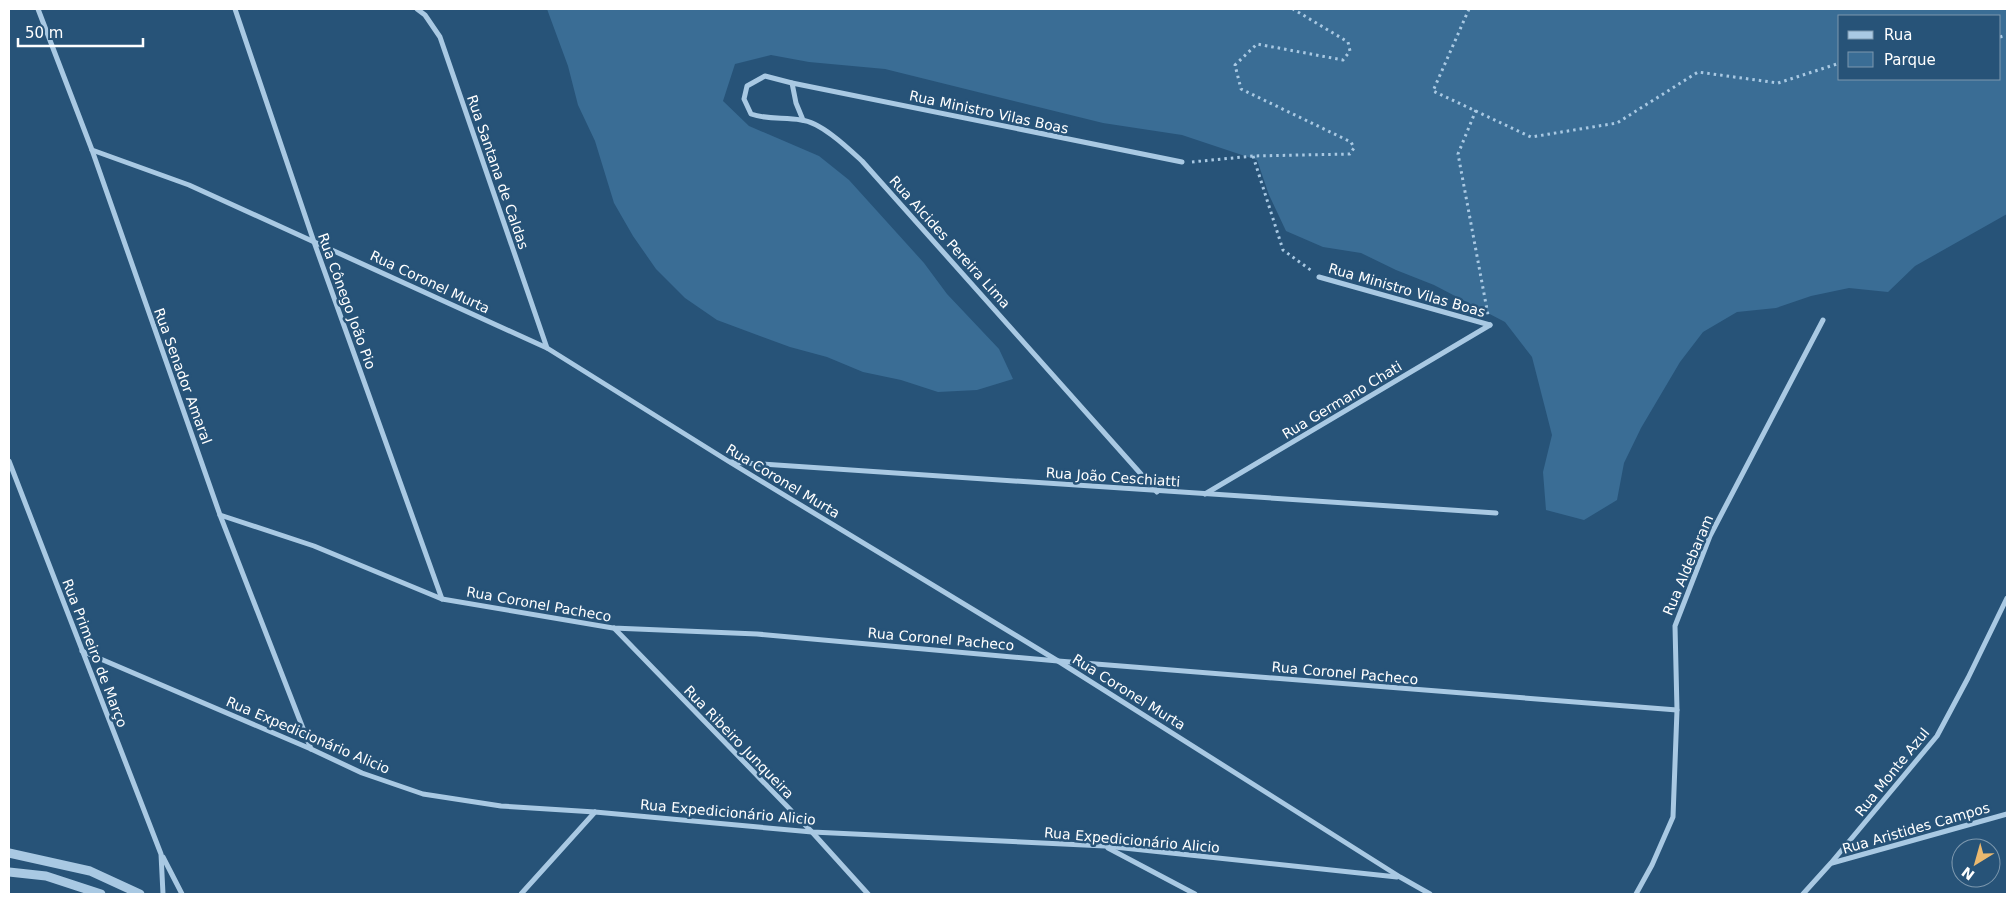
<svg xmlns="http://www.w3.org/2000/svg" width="2016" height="903" viewBox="0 0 2016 903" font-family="'DejaVu Sans',sans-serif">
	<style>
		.green { fill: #3a6d95; fill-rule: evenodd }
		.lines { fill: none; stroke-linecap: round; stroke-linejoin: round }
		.path { stroke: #a9c9e3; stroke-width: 3; stroke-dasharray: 2.5 4; stroke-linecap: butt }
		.minor { stroke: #a9c9e3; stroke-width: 5 }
		.tertiary { stroke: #a9c9e3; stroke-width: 9 }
		.labels { text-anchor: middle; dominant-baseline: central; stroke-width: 5; stroke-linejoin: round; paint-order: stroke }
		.street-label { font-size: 14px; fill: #fff; stroke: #275378 }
	</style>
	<rect width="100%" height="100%" fill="#275378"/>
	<path class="green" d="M547,9H2007V214L1915,266L1888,292L1849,288L1811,296L1776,308L1737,312L1703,332L1680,362L1641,428L1624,463L1617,500L1584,520L1546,510L1543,472L1552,435L1532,357L1505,322L1434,285L1396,270L1361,253L1323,247L1286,231L1269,195L1257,160L1182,135L1103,123L885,69L809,62L771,55L735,64L723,101L749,126L819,156L849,180L924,263L947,294L999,349L1013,379L977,390L938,392L901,380L863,372L827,357L790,347L717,320L685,298L656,269L633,236L614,203L595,141L578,105L568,66ZM1840,16H2000V79H1840Z"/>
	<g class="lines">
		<g class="path">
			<path d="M1469,9L1433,91L1531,137L1617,123L1698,72L1778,83L1840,63"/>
			<path d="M2000,37L2007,35"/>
			<path d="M1476,110L1458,154L1488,315"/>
			<path d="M1253,156L1283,250L1312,271"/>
			<path d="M1192,162L1253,156L1350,154L1354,148L1351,142L1241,89L1235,65L1257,44L1343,60L1350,51L1348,42L1293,9"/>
		</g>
		<g class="minor">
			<path d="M38,9L92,150L220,515L311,749"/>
			<path d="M235,9L314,242L442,599"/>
			<path d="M417,9L425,15L440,37L547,348"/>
			<path d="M792,83L796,103L803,120"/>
			<path d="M92,150L189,185L547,348L728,461L1058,661L1400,877L1430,894"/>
			<path d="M1319,277L1490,325"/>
			<path d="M9,461L161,854L163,894"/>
			<path d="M731,462L1496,513"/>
			<path d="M1157,492L862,161C848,148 821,122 801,120C784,117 768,120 751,114L744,99L747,86L765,76L792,83L1182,162"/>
			<path d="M1205,494L1490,325"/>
			<path d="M220,515L314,546L442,599L613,628L757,634L1058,661L1677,710"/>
			<path d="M614,628L812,832L868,894"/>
			<path d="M82,651L311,749L362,773L423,794L501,806L595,812L812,832L1105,846L1397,877"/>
			<path d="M1108,848L1195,894"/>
			<path d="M163,857L182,894"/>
			<path d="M1832,863L2007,814"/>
			<path d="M521,894L595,812"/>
			<path d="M1636,894L1652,865L1673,817L1677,710L1675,626L1710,536L1823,320"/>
			<path d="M1803,894L1831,863L1937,736L1968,678L2007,598"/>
		</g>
		<g class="tertiary">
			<path d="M9,853L90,871L140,894"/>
			<path d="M9,872L46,876L101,894"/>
		</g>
	</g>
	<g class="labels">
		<g class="street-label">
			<text transform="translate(989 112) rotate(12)">Rua Ministro Vilas Boas</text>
			<text transform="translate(498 172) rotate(71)">Rua Santana de Caldas</text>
			<text transform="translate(950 242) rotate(48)">Rua Alcides Pereira Lima</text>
			<text transform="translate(430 282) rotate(25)">Rua Coronel Murta</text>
			<text transform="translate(1407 290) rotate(16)">Rua Ministro Vilas Boas</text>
			<text transform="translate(347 301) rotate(70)">Rua Cônego João Pio</text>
			<text transform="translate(183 376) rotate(70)">Rua Senador Amaral</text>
			<text transform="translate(1342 400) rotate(-31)">Rua Germano Chati</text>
			<text transform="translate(1113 477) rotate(4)">Rua João Ceschiatti</text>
			<text transform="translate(783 481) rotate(31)">Rua Coronel Murta</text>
			<text transform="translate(1688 565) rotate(-67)">Rua Aldebaram</text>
			<text transform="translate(539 604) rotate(10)">Rua Coronel Pacheco</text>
			<text transform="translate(941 639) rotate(5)">Rua Coronel Pacheco</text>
			<text transform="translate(95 653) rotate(69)">Rua Primeiro de Março</text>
			<text transform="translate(1345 673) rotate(5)">Rua Coronel Pacheco</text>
			<text transform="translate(1129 692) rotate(32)">Rua Coronel Murta</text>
			<text transform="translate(308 735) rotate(23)">Rua Expedicionário Alicio</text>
			<text transform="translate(739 742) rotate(46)">Rua Ribeiro Junqueira</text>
			<text transform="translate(1892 772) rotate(-51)">Rua Monte Azul</text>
			<text transform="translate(728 812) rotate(5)">Rua Expedicionário Alicio</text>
			<text transform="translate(1916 828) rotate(-16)">Rua Aristides Campos</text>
			<text transform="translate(1132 840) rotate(5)">Rua Expedicionário Alicio</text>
		</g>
	</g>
	<rect width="2016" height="903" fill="none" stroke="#ffffff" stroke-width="20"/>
	<rect x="1838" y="15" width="162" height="65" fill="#275378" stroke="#7d98ae"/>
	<rect x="1848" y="31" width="25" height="8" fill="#a9c9e3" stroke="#7d98ae"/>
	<text x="1884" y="40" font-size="15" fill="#ffffff">Rua</text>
	<rect x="1848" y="52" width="25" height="15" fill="#3a6d95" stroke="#7d98ae"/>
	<text x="1884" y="65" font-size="15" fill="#ffffff">Parque</text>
	<g transform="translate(1976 863) rotate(217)"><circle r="24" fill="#275378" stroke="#7d98ae"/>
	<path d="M0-4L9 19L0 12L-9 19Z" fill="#ebb96f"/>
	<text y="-8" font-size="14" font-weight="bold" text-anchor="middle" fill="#ffffff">N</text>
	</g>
	<path d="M18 38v8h125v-8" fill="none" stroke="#ffffff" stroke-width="2.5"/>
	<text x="25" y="38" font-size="15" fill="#ffffff" stroke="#275378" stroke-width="4" paint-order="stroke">50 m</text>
</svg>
